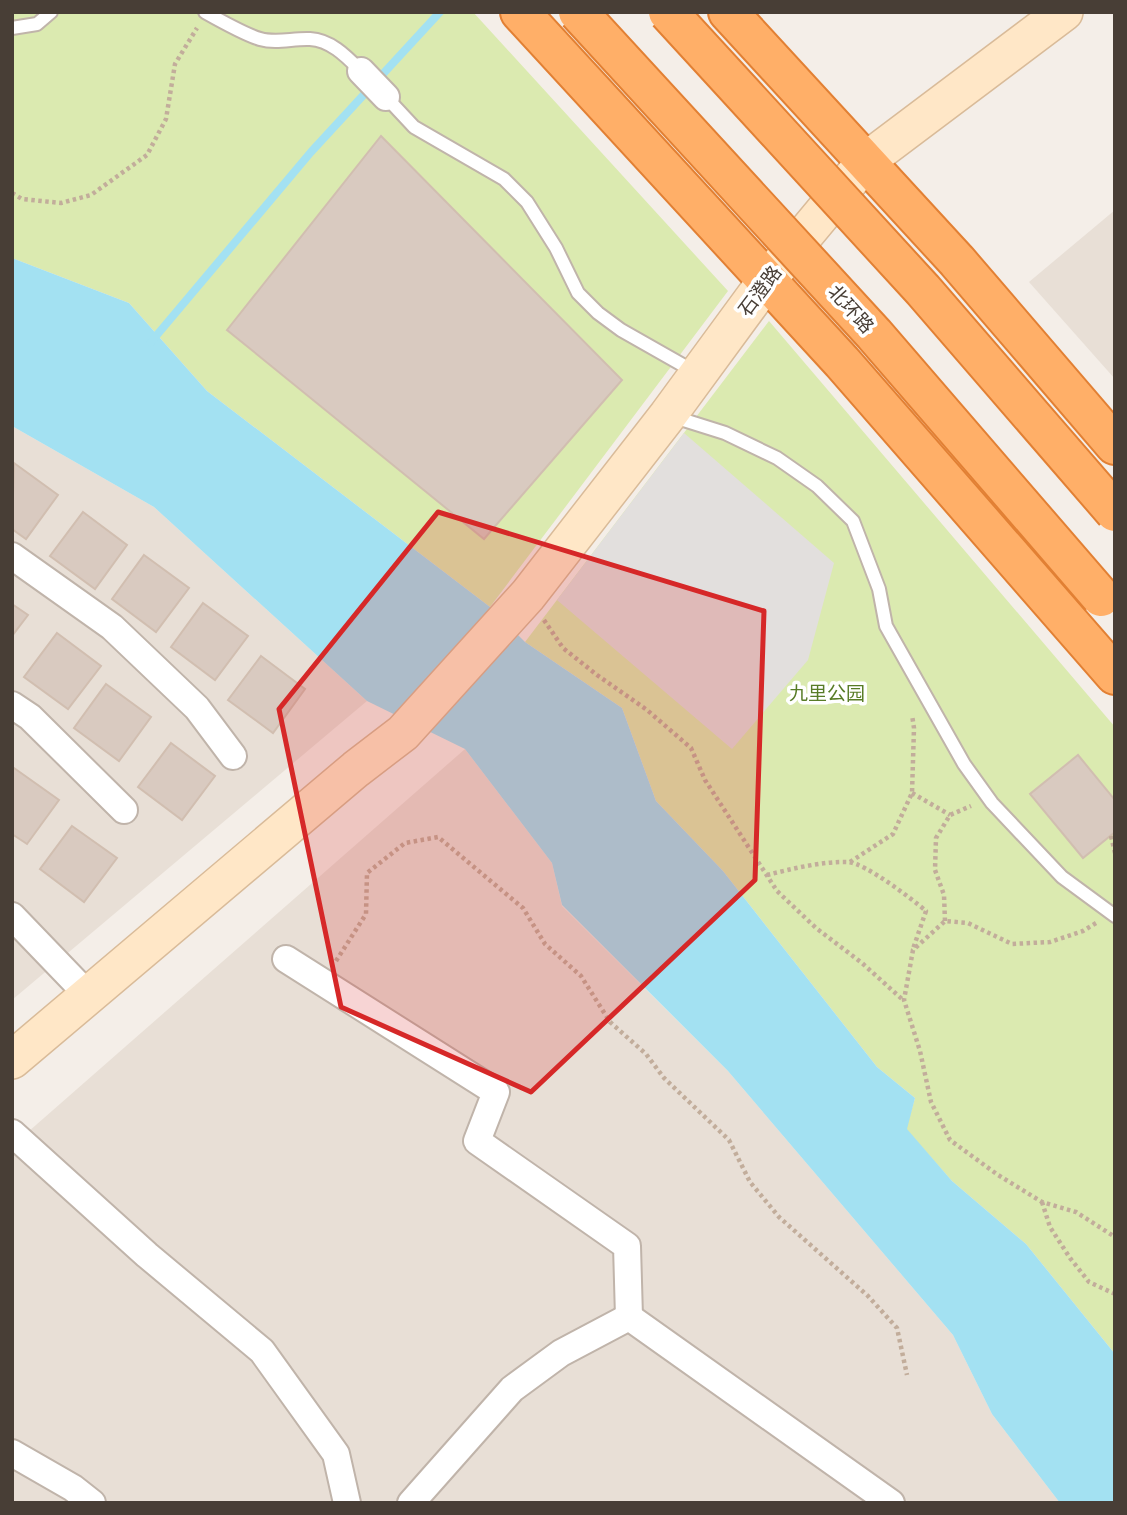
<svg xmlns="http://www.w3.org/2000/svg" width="1127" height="1515" viewBox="0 0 1127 1515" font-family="Arial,'Noto Sans SC',sans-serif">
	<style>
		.residential { fill: #e8dfd6 }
		.green { fill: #dbeab0 }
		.parking { fill: #e2dfdd }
		.water { fill: #a3e1f2 }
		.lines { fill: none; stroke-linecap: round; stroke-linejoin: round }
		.stream { stroke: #a3e1f2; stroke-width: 8 }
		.building { fill: #d9cac0; stroke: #d1beb0; stroke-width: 2 }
		.lane-casing { stroke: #c0b4aa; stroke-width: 16 }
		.street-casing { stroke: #c0b4aa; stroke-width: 30 }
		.secondary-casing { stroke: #d9bb99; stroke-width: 40 }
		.highway-casing { stroke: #e28034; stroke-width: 42 }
		.path { stroke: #c2ad9b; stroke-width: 4.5; stroke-dasharray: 3.5 3.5; stroke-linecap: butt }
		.lane { stroke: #fff; stroke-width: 12 }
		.street { stroke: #fff; stroke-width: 26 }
		.secondary { stroke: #ffe7c7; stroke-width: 37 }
		.highway { stroke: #ffaf68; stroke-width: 38 }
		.highway-bridge-casing { stroke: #e28034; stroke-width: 42; stroke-linecap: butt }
		.highway-bridge { stroke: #ffaf68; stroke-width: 38 }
		.marked { fill: #d62828; fill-opacity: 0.2; stroke: #d62828; stroke-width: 5; stroke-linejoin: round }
		.labels { text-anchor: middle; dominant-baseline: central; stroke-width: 7; stroke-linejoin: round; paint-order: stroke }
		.street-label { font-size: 19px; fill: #483e36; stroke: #fff }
		.park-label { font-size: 19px; fill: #587c27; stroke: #fff }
	</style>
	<rect width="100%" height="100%" fill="#f4eee8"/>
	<g class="residential">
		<path d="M1115,210V379L1029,282Z"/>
		<path d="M12,426L154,507L367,701L12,1000Z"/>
		<path d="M465,749L552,863L562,906L728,1071L953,1335L992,1414L1060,1503H12V1146Z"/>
	</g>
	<g class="green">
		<path d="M12,12H473L728,291L490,607L207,391L129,303L12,258Z"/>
		<path d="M769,321L1115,727V1354L1026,1244L952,1181L906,1129L915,1098L877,1067L723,871L656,801L622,708L525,642Z"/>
	</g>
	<path class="parking" d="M684,433L834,563L808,660L732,749L557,600Z"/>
	<path class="water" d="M12,258L129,303L207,391L490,607L525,642L622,708L656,801L723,871L877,1067L915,1098L907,1129L952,1181L1026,1244L1115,1354V1503H1060L992,1414L953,1335L728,1071L562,905L552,863L465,749L367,701L154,507L12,426Z"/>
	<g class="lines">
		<path class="stream" d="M151,342L311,152L440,12"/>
	</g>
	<g class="building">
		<path d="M381,136L622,380L484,539L227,330Z"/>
		<path d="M14,463L58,495L26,539L12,529Z"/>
		<path d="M83,512L127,545L95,589L50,556Z"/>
		<path d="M144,555L189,588L156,632L112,599Z"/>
		<path d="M203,603L248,636L215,680L171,647Z"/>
		<path d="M12,604L28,615L12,636Z"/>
		<path d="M57,633L101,666L68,709L24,677Z"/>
		<path d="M261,656L305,689L273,733L228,700Z"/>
		<path d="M106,684L151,717L119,761L74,728Z"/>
		<path d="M171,743L215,776L182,820L138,787Z"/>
		<path d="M1078,755L1115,800V832L1083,858L1030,794Z"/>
		<path d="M14,768L59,800L27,844L12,834V770Z"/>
		<path d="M72,826L117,858L84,902L40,869Z"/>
	</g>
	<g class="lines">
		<g class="lane-casing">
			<g id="lane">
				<path d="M205,12C221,21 244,34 260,39C277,44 293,38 310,39C331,40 347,57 361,71"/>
				<path d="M12,28L37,24L51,12"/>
				<path d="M386,97L414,127L504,179L527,202L556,248L578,293L598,313L621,330L695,372"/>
				<path d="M671,416L725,433L777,458L817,486L853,521L879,589L886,626L964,764L992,803L1062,877L1115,916"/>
			</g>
		</g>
		<g class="street-casing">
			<g id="street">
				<path d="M361,71L386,97"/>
				<path d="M12,556L112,627L197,708L233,756"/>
				<path d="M12,705L30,717L124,810"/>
				<path d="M12,916L88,995"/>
				<path d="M286,959L496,1092L477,1141L627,1246L629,1317"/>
				<path d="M12,1133L147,1255L262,1351L336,1454L347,1503"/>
				<path d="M12,1453L73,1488L92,1503"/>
				<path d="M411,1503L512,1389L561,1353L629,1317L891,1503"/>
			</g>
		</g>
		<g class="secondary-casing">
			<path id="secondary" d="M12,1060L356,769L403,733L528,595L668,415L767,280L866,161L1064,12"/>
		</g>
		<g class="highway-casing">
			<g id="highway">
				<path d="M520,12L842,362L1115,675"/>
				<path d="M728,12L957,261L1115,445"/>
			</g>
		</g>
		<g class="path">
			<path d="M12,193L22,199L61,203L91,195L147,155L166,119L175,64L197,28"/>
			<path d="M544,620L563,648L597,675L647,710L691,748L705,780L777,891L816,928L862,963L903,1000"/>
			<path d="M912,793L950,815"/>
			<path d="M1111,836L1115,853"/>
			<path d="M850,862L893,834L912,793L914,728L912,715"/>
			<path d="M767,875C791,869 823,861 848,862C865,863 912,899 926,911L913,949"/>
			<path d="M945,921L944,895L935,870L936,838L950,815L971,806"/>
			<path d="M1096,923L1083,931L1050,942L1012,944L968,923L945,921L913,950L904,1000L920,1051L931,1102L950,1140L998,1175L1042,1202L1076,1212L1115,1237"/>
			<path d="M336,961L366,914L367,873L405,843L438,837L523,908L545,944L581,976L610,1022L646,1054L664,1078L729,1140L750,1182L779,1217L868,1296L897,1328L907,1375"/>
			<path d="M1042,1202L1050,1227L1070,1258L1089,1282L1115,1294"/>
		</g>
		<use href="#lane" class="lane"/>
		<use href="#street" class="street"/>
		<use href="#secondary" class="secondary"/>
		<use href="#highway" class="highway"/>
		<g class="highway-bridge-casing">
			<g id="highway-bridge">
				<path d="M578,12L874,334L1101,597"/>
				<path d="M668,12L923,290L1115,512"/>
			</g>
		</g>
		<use href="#highway-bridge" class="highway-bridge"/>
	</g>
	<path class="marked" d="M438,512L764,611L755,880L531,1092L341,1007L279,709Z"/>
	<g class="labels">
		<g class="street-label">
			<text transform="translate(760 291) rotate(-53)">石澄路</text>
			<text transform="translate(851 309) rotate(48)">北环路</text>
		</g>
		<g class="park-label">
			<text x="827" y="693">九里公园</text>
		</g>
	</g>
	<rect width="1127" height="1515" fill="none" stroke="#483e36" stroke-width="28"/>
</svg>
